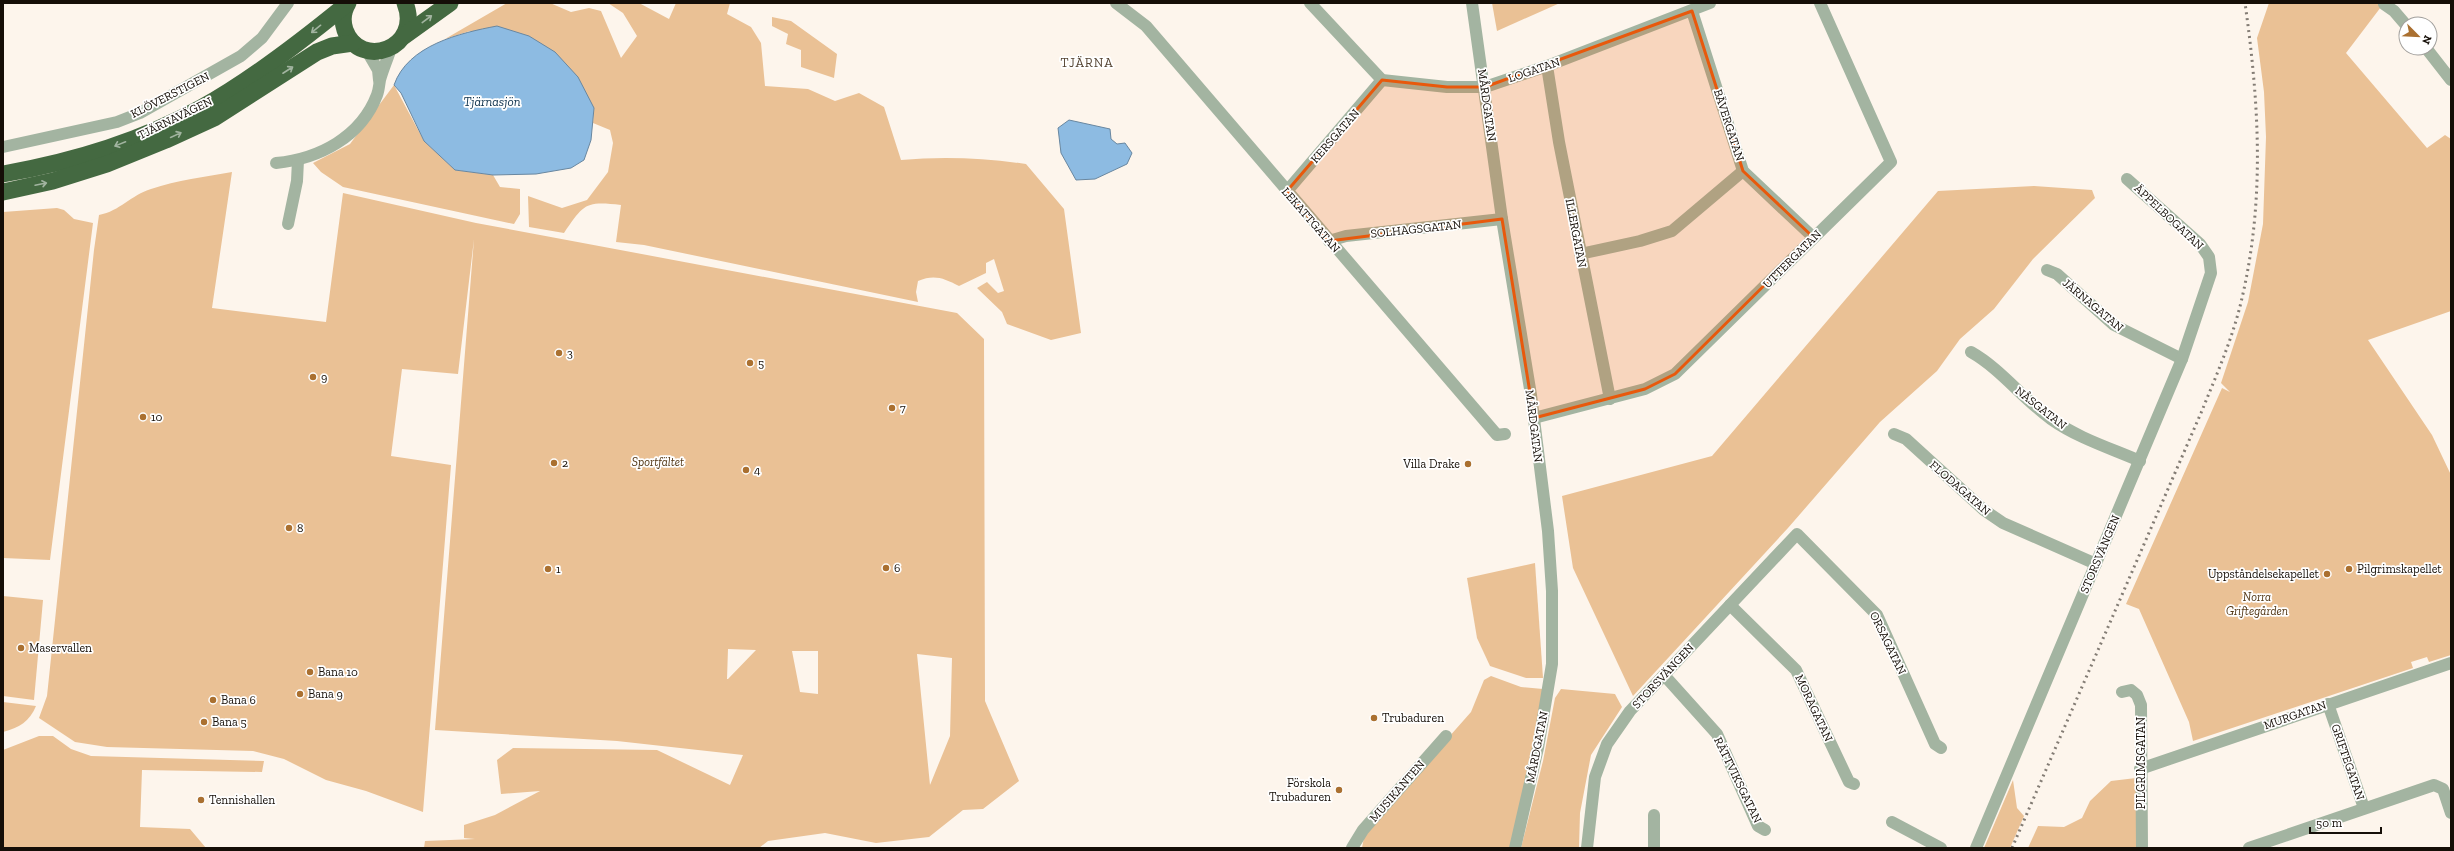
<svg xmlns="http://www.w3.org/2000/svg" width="2454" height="851" viewBox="0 0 2454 851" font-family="'Zilla Slab',serif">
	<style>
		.green { fill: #eac195; fill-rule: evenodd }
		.water { fill: #8dbbe2; stroke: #6987a0 }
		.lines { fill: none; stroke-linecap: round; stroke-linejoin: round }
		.minor { stroke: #a3b4a1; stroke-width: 12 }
		.highway { stroke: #446941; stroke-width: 17 }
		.rail { stroke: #837c74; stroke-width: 3; stroke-dasharray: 2 4; stroke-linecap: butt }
		.oneway { stroke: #a2b4a0 }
		.marked { fill: #e8590c; fill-opacity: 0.2; stroke: #e8590c; stroke-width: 3; stroke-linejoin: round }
		.poi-dot { fill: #aa7030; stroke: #fff; stroke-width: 1.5 }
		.labels { text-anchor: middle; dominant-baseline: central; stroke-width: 3.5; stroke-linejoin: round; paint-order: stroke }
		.street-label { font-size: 12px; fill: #150e07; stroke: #fff }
		.poi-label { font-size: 12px; fill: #150e07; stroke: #fff; text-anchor: start }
		.park-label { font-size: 12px; font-style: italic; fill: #513513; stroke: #fff }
		.neighbourhood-label { font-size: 13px; letter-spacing: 1px; fill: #554432; stroke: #fff }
		.water-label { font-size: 13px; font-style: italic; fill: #0b2f4a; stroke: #fff }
	</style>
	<rect width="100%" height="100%" fill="#fdf5ec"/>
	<g class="green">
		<path d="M507,3H550L571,12L589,8L601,11L621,58L637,36L623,13L608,3H639L669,19L676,3H730L727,14L751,27L761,43L765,86L808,89L835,101L859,93L884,107L901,160C943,156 985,158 1026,164L1064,209L1081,333L1051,340L1007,324L1002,312L977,288L987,282L998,293L1004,291L994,259L986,263V273L959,286C944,278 934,274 918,281L916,292L918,302L644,245L616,242L621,205C585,201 584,204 564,233L529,227L528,196L562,208L587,200L608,172L613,143L610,130L593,123L594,108L470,31L445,39Z"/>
		<path d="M1492,3H1560L1497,31Z"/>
		<path d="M2269,3H2384L2346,53L2427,148L2445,135L2451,139V311L2368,340L2432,435L2451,475V655L2429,662L2427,657L2411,662L2413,668L2193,741L2189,722L2139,609L2126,604L2222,388L2230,392L2221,383L2248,302L2263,224L2266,137L2264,92L2257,38Z"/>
		<path d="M772,17L791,21L837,54L834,78L801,67V50L786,44L788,34L772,26Z"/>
		<path d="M394,85L424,141L455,170L493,175L500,187L520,189V214L514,224L343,187L321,172L313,163L350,144Z"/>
		<path d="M232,172L212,308L326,322L343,193L476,223L957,313L984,339L985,701L1019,781L983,809L963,810L929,837L876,843L825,833L768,841L759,848H424L425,841L475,839L464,838V825L495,815L540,791L501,794L497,760L513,748L657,750L730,785L743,755L617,741L435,730L474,239L458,374L402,369L391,456L451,465L423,812L366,791L326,780L284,759L253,751L107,747L75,742L39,718L47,696L94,250L99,215C120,211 131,195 151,189C177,180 205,177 232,172ZM728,649L756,650L728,679H727ZM792,651H818V694L800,692ZM917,654L952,658L950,736L930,785Z"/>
		<path d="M2034,186L2092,190L2095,198L2033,259L1994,309L1960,339L1937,371L1880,422L1788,528L1633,696L1573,568L1562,496L1712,456L1938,191Z"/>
		<path d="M57,208L64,210L74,219L93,223L50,560L3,558V212Z"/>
		<path d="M1535,563L1543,678H1526L1490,666L1477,638L1467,578Z"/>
		<path d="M3,596L43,600L34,700L3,696Z"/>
		<path d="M1491,676L1521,687L1543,689L1531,757L1511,848H1362L1365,832L1471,712L1484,680Z"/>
		<path d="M1561,689L1615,694L1622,707L1591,755L1580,813L1579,848H1521L1543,761L1555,698Z"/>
		<path d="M3,702L36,706C30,721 19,728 3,732Z"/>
		<path d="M39,736H53L71,749L91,756L264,761L262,772L142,770L140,827L190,829L206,848H3V750Z"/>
		<path d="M2136,778L2138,848H2028L2038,826L2064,827L2082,818L2090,801L2111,781Z"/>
		<path d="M2013,780L2017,808L2024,816L2010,848H1984Z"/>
	</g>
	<g class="water">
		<path d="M497,26L529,36L555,52L578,77L594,108L591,140L584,160L571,168L536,174L493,175L455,170L424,141L401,93L394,85C408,45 460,33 497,26Z"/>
		<path d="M1069,120L1110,129L1111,139L1117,144L1125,143L1132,153L1127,164L1095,179L1076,180L1061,153L1058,128Z"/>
	</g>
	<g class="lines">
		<g class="minor">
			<path d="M1116,3L1146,26L1497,435L1505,434"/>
			<path d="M1310,3L1382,80L1447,87H1485L1547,66L1710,3"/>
			<path d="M1472,3L1502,219L1531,395L1548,531L1552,591V664L1538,748L1515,848"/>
			<path d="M2384,4L2394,11L2406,25"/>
			<path d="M1692,11L1743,171L1813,237"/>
			<path d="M2426,48L2451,80"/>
			<path d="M367,51L378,70L379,80"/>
			<path d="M1547,66L1559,142L1610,399"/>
			<path d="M3,147L117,122L140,113L241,56L262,38L288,3"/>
			<path d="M276,163C319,159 361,137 377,95C379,90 379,85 380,80C383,69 388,58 391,48"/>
			<path d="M1287,191L1382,80"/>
			<path d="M288,224L297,181L298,160"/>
			<path d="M1329,241L1346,236L1502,219"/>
			<path d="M1580,254L1640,241L1672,231L1743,171"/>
			<path d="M2047,270L2057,274L2114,325L2182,359"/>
			<path d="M1971,352C2001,369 2023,399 2051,419C2078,438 2110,448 2140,461"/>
			<path d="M1534,418L1645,389L1675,374L1891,162L1820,3"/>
			<path d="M1894,434L1906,439L1984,510L2003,523L2096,564"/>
			<path d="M1730,605L1796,670L1849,782L1854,784"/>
			<path d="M1664,675L1717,734L1758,826L1765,830"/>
			<path d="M2122,692L2131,690L2137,695L2141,705L2142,848"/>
			<path d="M2328,704L2364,808"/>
			<path d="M2140,769L2451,663"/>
			<path d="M1892,822L1941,848"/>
			<path d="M1352,848L1363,830L1446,736"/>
			<path d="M1587,848L1595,777L1607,744L1630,711L1797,534L1877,615L1935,744L1941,748"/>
			<path d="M1654,848V815"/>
			<path d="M1976,848L2182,359L2211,273L2209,257L2200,244L2127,179"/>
			<path d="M2249,848L2434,785L2443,789L2451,813"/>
		</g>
		<g class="highway">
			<path d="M348,3C343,11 342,21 345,30C360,71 423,48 405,3"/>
			<path d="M404,36L450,3"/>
			<path d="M3,174C72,162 139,142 201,108C250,81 303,40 347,4"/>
			<path d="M3,192L53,181L107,164L166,140L214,118L317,52L332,46L353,43"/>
		</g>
		<path class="rail" d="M2012,848L2201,413C2216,376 2233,338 2242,298C2265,199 2259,103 2245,3"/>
	</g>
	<defs><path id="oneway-shaft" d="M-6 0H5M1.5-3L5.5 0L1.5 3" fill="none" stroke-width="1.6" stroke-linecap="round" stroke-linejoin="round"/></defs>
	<g class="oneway">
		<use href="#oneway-shaft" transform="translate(427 19) rotate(-37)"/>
		<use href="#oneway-shaft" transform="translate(316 29) rotate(141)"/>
		<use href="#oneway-shaft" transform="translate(288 70) rotate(-33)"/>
		<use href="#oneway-shaft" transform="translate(176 135) rotate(-25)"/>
		<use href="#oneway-shaft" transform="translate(120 144) rotate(158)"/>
		<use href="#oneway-shaft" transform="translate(41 184) rotate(-12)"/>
	</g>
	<path class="marked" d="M1692,11L1743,171L1813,237L1675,374L1645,389L1534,418L1502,219L1329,241L1287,191L1382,80L1447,87H1485Z"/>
	<g class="poi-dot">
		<circle cx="559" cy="353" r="4"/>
		<circle cx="750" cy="363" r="4"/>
		<circle cx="313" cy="377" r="4"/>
		<circle cx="892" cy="408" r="4"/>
		<circle cx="143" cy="417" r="4"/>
		<circle cx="554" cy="463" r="4"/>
		<circle cx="1468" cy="464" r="4"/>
		<circle cx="746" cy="470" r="4"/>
		<circle cx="289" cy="528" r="4"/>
		<circle cx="886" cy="568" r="4"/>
		<circle cx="548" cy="569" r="4"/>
		<circle cx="2349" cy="569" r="4"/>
		<circle cx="2327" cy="574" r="4"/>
		<circle cx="21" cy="648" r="4"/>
		<circle cx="310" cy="672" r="4"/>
		<circle cx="300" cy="694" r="4"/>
		<circle cx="213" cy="700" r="4"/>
		<circle cx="1374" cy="718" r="4"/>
		<circle cx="204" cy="722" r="4"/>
		<circle cx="1339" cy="790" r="4"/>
		<circle cx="201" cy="800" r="4"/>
	</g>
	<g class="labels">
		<g class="street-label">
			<text transform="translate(1534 70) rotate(-19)">LOGATAN</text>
			<text transform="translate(170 95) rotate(-27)">KLÖVERSTIGEN</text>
			<text transform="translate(1487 105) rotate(82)">MÅRDGATAN</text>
			<text transform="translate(175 118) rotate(-26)">TJÄRNAVÄGEN</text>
			<text transform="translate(1729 125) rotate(72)">BÄVERGATAN</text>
			<text transform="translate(1335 136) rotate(-49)">KERSGATAN</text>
			<text transform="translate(2169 217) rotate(43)">ÄPPELBOGATAN</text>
			<text transform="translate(1311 220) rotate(49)">LEKATTGATAN</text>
			<text transform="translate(1416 229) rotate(-6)">SOLHAGSGATAN</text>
			<text transform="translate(1576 233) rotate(79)">ILLERGATAN</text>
			<text transform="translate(1792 259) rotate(-45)">UTTERGATAN</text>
			<text transform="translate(2093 305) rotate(40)">JÄRNAGATAN</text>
			<text transform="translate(2041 408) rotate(38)">NÅSGATAN</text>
			<text transform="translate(1534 426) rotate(83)">MÅRDGATAN</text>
			<text transform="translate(1960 488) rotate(41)">FLODAGATAN</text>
			<text transform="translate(2100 554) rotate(-67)">STORSVÄNGEN</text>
			<text transform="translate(1888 643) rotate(64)">ORSAGATAN</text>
			<text transform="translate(1663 676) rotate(-47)">STORSVÄNGEN</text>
			<text transform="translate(1814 708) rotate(65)">MORAGATAN</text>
			<text transform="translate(2295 715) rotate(-19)">MURGATAN</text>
			<text transform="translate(1537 747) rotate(-79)">MÅRDGATAN</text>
			<text transform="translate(2348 762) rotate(71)">GRIFTEGATAN</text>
			<text transform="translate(2141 763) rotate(-90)">PILGRIMSGATAN</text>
			<text transform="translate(1738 780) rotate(64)">RÄTTVIKSGATAN</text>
			<text transform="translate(1397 791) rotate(-49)">MUSIKANTEN</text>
		</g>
		<g class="poi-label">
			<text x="567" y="353">3</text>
			<text x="758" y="363">5</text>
			<text x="321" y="377">9</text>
			<text x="900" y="408">7</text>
			<text x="151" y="417">10</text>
			<text x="562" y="463">2</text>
			<text x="1460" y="464" text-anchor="end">Villa Drake</text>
			<text x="754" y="470">4</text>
			<text x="297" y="528">8</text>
			<text x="894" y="568">6</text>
			<text x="556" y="569">1</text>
			<text x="2357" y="569">Pilgrimskapellet</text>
			<text x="2319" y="574" text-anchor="end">Uppståndelsekapellet</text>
			<text x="29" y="648">Maservallen</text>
			<text x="318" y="672">Bana 10</text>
			<text x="308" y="694">Bana 9</text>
			<text x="221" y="700">Bana 6</text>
			<text x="1382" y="718">Trubaduren</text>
			<text x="212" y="722">Bana 5</text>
			<text x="1331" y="783" text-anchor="end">Förskola<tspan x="1331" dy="14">Trubaduren</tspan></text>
			<text x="209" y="800">Tennishallen</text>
		</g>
		<g class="park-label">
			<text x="658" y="462">Sportfältet</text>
			<text x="2257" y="597">Norra<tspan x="2257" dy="14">Griftegården</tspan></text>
		</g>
		<g class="neighbourhood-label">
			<text x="1087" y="62">TJÄRNA</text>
		</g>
		<g class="water-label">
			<text x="492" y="101">Tjärnasjön</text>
		</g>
	</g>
	<rect width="2454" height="851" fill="none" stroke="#150e07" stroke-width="8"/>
	<g transform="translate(2418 36) rotate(114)"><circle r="19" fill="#ffffff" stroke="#a19f9c"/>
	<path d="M0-3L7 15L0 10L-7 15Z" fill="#aa7030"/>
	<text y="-6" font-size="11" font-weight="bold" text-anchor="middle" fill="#150e07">N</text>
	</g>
	<path d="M2310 827v6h71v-6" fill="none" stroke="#150e07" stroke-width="2"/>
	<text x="2316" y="827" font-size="12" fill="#150e07" stroke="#ffffff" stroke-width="3" paint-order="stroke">50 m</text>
</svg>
